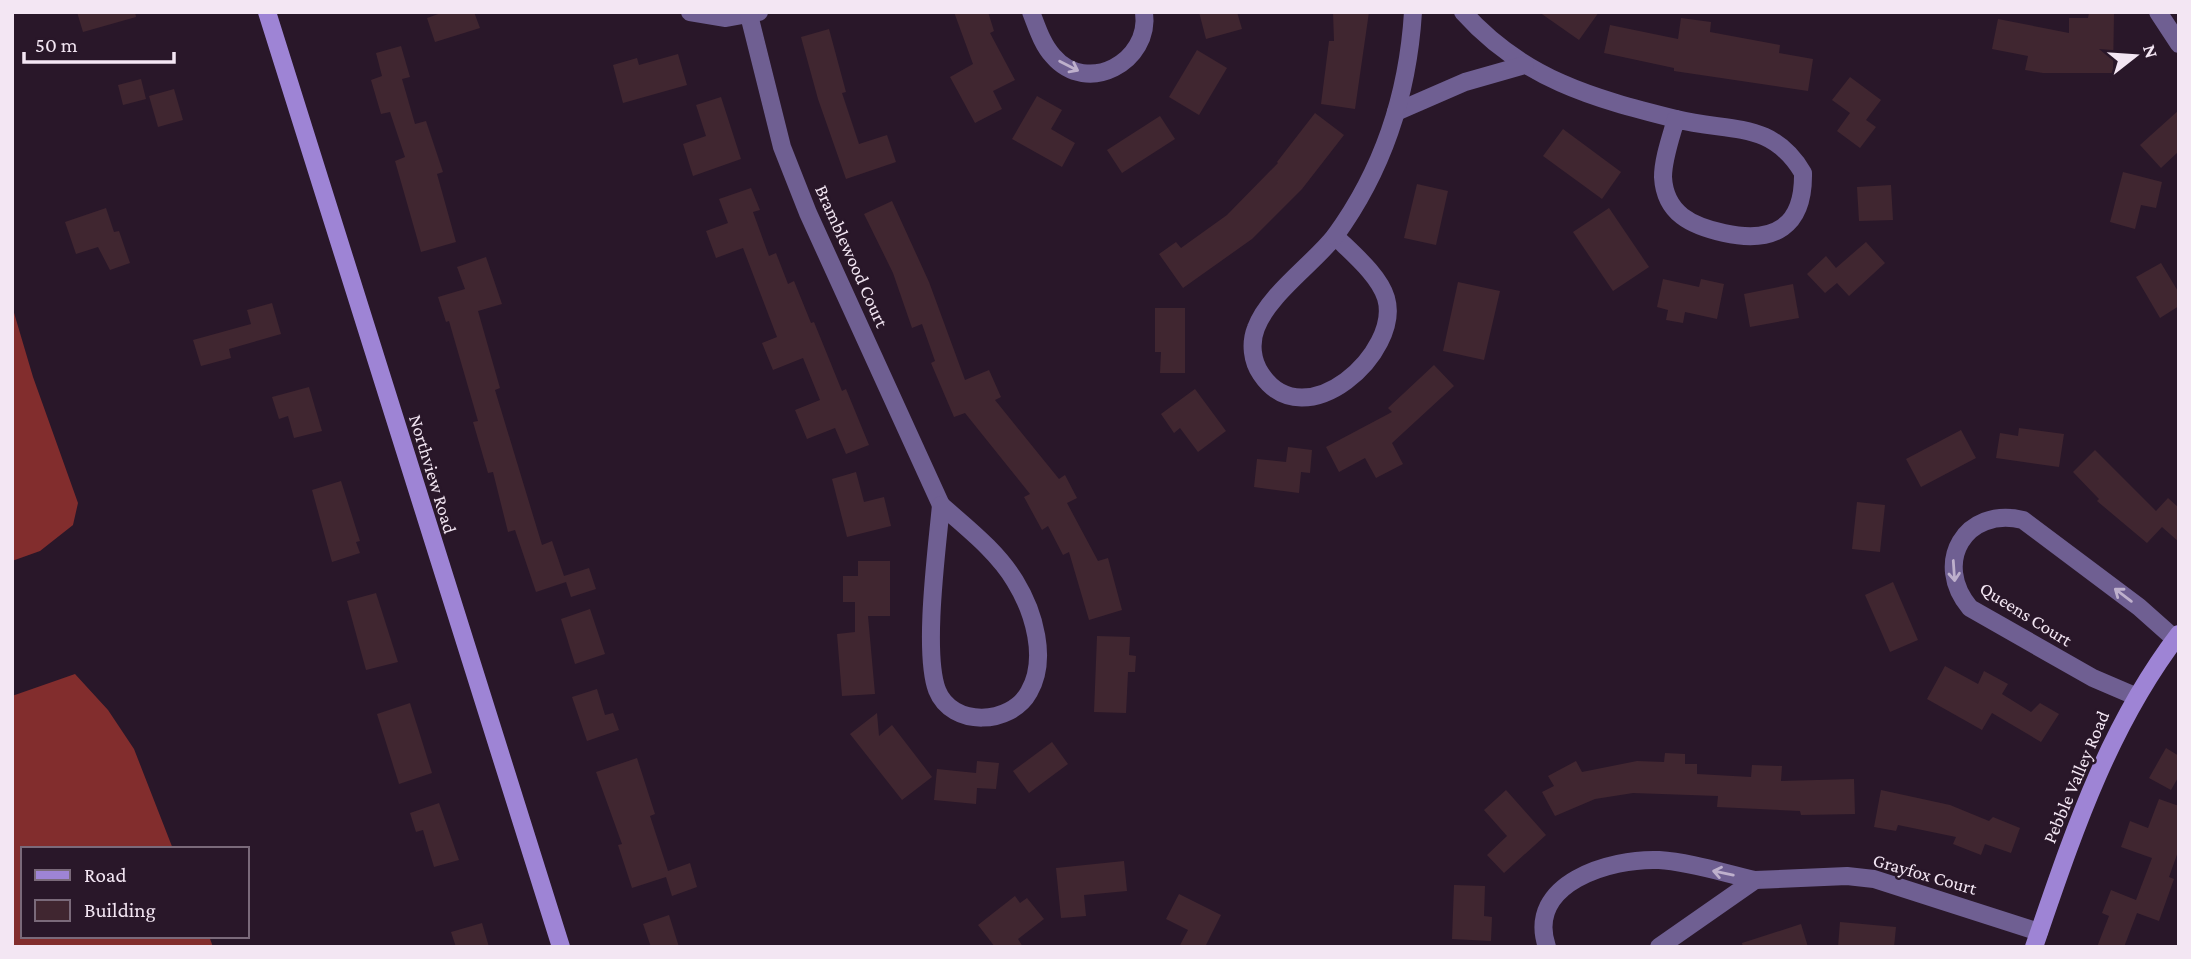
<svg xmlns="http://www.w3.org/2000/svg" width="2191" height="959" viewBox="0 0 2191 959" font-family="'Crimson Pro',serif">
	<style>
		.forest { fill: #822d2d }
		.building { fill: #402630 }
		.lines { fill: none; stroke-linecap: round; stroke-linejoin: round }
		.street { stroke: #6f5f92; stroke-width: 18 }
		.secondary { stroke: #9e84d5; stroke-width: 18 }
		.oneway { stroke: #beb0cc }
		.labels { text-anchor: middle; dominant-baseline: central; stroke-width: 5; stroke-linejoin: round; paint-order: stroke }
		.street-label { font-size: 19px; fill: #f3e6f3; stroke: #291729 }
	</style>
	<rect width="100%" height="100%" fill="#291729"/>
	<g class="forest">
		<path d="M12,306L33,377L78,503L73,525L40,551L12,561Z"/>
		<path d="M75,674L108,710L134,749L173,849H23V936H209L213,947H12V696Z"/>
	</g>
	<g class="building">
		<path d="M77,12H135L136,17L83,32Z"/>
		<path d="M444,12H474L480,28L435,42L427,18Z"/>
		<path d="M954,12H988L994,31L990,33L1015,80L993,91L1002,109L975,123L950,77L973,64Z"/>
		<path d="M1199,12H1237L1242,29L1206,39Z"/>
		<path d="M1333,12H1369L1355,109L1321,104L1329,41H1334Z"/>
		<path d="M1539,12H1599L1579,40Z"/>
		<path d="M2089,13H2114L2113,73H2043L2025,70L2028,56L1992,49L1998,19L2069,33V18H2088Z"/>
		<path d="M1681,18L1711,22L1710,32L1780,45L1779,53L1813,59L1808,91L1674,71V68L1604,53L1610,25L1678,39Z"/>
		<path d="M829,29L846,92L842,93L859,144L887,135L896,162L846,179L818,99L801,37Z"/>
		<path d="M401,46L410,77L402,79L415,124L426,121L443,172L437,174L456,242L421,252L395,161L405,157L390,112L381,114L371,80L382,76L376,53Z"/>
		<path d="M1197,50L1227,68L1199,115L1169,97Z"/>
		<path d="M678,54L687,85L623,103L613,65L637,58L639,65Z"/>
		<path d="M1850,77L1881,100L1866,120L1876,127L1860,148L1837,131L1850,113L1832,100Z"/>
		<path d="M141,79L146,99L123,105L118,85Z"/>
		<path d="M174,89L183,120L158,127L149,96Z"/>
		<path d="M1037,96L1062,110L1051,129L1075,143L1062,167L1012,139Z"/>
		<path d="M721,97L741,159L693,176L683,144L706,136L696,105Z"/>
		<path d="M2179,110V151L2161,168L2140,145Z"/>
		<path d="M1315,113L1344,135L1302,189L1252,239L1183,288L1159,254L1176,242L1181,248L1227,215L1278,163L1277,162Z"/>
		<path d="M1160,116L1175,139L1122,173L1107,150Z"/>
		<path d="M1563,129L1621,172L1602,199L1543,156Z"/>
		<path d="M2123,172L2162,182L2156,208L2141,205L2135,229L2110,222Z"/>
		<path d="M1417,184L1448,191L1436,245L1404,238Z"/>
		<path d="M1891,185L1893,220L1859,221L1857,187Z"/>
		<path d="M751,188L760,210L753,212L769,256L776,253L788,284L794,281L811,323L814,322L842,391L846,389L869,445L846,454L835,428L807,439L795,410L820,400L803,358L773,370L762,343L777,337L743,248L716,258L706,231L728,223L719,199Z"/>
		<path d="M892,201L929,282L965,380L989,370L1001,397L995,400L1059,479L1065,475L1077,498L1067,503L1098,561L1108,558L1122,610L1089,620L1069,552L1063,555L1048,526L1042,530L1024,497L1030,494L965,413L954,417L931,363L935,361L922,324L912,328L893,273L864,214Z"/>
		<path d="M106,208L114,232L119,231L130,263L110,270L98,247L76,254L65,222Z"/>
		<path d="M1609,208L1649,267L1613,291L1573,232Z"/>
		<path d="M1866,242L1885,263L1849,296L1837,283L1825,293L1807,274L1826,256L1836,268Z"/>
		<path d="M486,257L502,304L478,311L500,388L495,390L542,545L552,541L564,576L589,568L596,589L571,597L566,582L536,592L515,530L508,532L493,472L488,473L473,422L478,421L449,321L446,322L438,297L465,289L457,267Z"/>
		<path d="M2161,263L2179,293V306L2160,318L2136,277Z"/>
		<path d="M1663,279L1699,287L1701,279L1724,284L1717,319L1685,312L1683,323L1666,320L1668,310L1657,307Z"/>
		<path d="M1458,282L1500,291L1484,360L1443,351Z"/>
		<path d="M1793,284L1799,318L1750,327L1744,294Z"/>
		<path d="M272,303L281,334L229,349L231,358L201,366L193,340L251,324L247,310Z"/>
		<path d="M1155,308H1185V373H1160L1161,352H1155Z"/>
		<path d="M1434,365L1454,386L1392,443L1403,464L1376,478L1365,458L1339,472L1326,447L1392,412L1388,408Z"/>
		<path d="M309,387L322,431L294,438L288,416L279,419L272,397Z"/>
		<path d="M1195,389L1226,431L1198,452L1180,428L1174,433L1161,414Z"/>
		<path d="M2019,428L2064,434L2059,467L1996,458L2000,433L2018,436Z"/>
		<path d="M1961,430L1976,458L1921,487L1906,459Z"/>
		<path d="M1288,447L1312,450L1310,473L1301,472L1299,493L1254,487L1257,459L1286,462Z"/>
		<path d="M2095,450L2156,511L2168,498L2179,508V542L2162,527L2147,543L2097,501L2099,499L2073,472Z"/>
		<path d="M856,472L864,502L884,497L891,526L847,537L832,479Z"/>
		<path d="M341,481L360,541L356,542L360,553L332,562L312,490Z"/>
		<path d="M1857,502L1885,505L1880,552L1852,549Z"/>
		<path d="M858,561H890V616H868L875,694L842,696L837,634L855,632V602H843V576H858Z"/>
		<path d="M1893,582L1918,640L1890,652L1865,595Z"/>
		<path d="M376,593L398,662L366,670L347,601Z"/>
		<path d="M590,609L605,654L575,664L561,619Z"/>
		<path d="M1097,636L1130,637L1129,655L1136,656L1135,672H1128L1126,713L1094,712Z"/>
		<path d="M1945,666L1978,684L1984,671L2008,684L2002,694L2031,712L2040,703L2059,714L2041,742L1992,713L1982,730L1927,699Z"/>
		<path d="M597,689L605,715L613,713L619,730L587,741L572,697Z"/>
		<path d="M410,703L432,773L399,784L377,714Z"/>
		<path d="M877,713L879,736L892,725L932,777L902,800L850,734Z"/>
		<path d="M1052,742L1068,764L1029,793L1013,771Z"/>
		<path d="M2166,748L2179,756V776L2171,790L2149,778Z"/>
		<path d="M1665,753L1685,754V764H1697V774L1751,777L1752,765L1782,766L1781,781L1854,779L1855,814L1801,815L1800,811L1717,807L1718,796L1633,793L1595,799L1555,816L1542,792L1554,786L1548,776L1576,761L1582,772L1637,761L1664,762Z"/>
		<path d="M637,758L655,814L650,816L668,871L690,863L697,887L672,896L666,877L632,888L618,845L622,844L596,772Z"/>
		<path d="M977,761L999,763L996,789L977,788L976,804L934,800L937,769L976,773Z"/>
		<path d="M1506,790L1546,835L1504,873L1487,855L1507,836L1484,810Z"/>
		<path d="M1881,790L1950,805L1989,821L1993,817L2020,828L2011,853L1985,844L1981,855L1953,844L1956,837L1898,825L1896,831L1874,827Z"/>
		<path d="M2159,799L2179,806V849L2169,877L2174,879L2159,921L2137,913L2124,947H2097L2109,916L2102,913L2111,890L2136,900L2152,858L2121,847L2130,821L2148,828Z"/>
		<path d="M439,803L459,860L434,867L423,830L416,832L410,813Z"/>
		<path d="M1124,861L1127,891L1084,895L1086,916L1061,918L1056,868Z"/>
		<path d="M1454,885L1485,886L1484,916L1492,917L1491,941L1452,939Z"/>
		<path d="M1179,894L1221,915L1205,947H1179L1188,930L1166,919Z"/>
		<path d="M1015,896L1020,903L1027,898L1044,919L1018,939L1023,947H995L978,925Z"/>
		<path d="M669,915L679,947H651L643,924Z"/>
		<path d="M1840,922L1896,927L1894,947H1838Z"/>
		<path d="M482,923L489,947H456L451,932Z"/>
		<path d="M1801,924L1808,947H1743L1742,943Z"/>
	</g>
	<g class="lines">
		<g class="street">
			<path d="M690,12L726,18L759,12"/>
			<path d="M1031,12C1037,27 1042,44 1053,56C1087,96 1151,62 1144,12"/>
			<path d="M1463,12C1523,79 1592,98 1676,119"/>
			<path d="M2158,12L2179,44"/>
			<path d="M749,15L782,147L808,213L941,505"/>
			<path d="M1396,112L1465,82L1525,65"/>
			<path d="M1676,119C1729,133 1771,119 1803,173C1804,227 1774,244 1724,233C1692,226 1665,214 1663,177C1663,159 1671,137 1676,119Z"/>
			<path d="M1335,236C1352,253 1379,275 1386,298C1402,352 1305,440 1261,374C1252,361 1250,343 1256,328C1268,295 1313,264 1335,236Z"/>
			<path d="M1335,236C1383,170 1408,93 1413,12"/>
			<path d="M941,505C967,528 997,551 1015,581C1034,612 1048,659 1029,692C1011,725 952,728 937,690C923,652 937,549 941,505Z"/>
			<path d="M2135,696L2093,678L1970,608C1932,563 1965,506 2023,520L2139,607L2175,639"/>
			<path d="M1755,880L1847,876L1874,879L2039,932"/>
			<path d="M1547,947C1525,883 1611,858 1659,860C1690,862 1724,873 1755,880L1659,947"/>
		</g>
		<g class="secondary">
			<path d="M267,12L561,947"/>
			<path d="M2034,947C2072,837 2107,728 2179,634"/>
		</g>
	</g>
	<defs><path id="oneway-shaft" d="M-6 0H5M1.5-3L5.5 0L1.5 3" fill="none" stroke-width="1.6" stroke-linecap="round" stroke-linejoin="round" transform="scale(1.75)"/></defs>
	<g class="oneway">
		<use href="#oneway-shaft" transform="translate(1069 66) rotate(27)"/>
		<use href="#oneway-shaft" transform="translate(1954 571) rotate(86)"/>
		<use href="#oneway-shaft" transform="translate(2123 595) rotate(-143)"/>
		<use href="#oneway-shaft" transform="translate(1723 873) rotate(-168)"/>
	</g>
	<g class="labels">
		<g class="street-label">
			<text transform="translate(852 256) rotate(66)">Bramblewood Court</text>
			<text transform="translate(433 474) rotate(73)">Northview Road</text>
			<text transform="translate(2026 614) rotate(32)">Queens Court</text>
			<text transform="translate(2076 777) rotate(-67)">Pebble Valley Road</text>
			<text transform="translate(1925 874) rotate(16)">Grayfox Court</text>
		</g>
	</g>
	<rect width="2191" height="959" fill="none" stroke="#f3e6f3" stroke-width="28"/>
	<rect x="21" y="847" width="228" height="91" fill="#291729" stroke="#7a6a7a" stroke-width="2"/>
	<rect x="35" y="870" width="35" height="10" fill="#9e84d5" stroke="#7a6a7a" stroke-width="2"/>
	<text x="84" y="882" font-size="21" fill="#f3e6f3">Road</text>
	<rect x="35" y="900" width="35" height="21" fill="#402630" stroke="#7a6a7a" stroke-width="2"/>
	<text x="84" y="917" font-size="21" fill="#f3e6f3">Building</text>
	<g transform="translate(2135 56) rotate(73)" stroke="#291729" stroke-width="5" paint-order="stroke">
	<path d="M0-5L12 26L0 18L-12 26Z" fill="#f3e6f3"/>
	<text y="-10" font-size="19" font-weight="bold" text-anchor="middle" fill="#f3e6f3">N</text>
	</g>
	<path d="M24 52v10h150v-10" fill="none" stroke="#f3e6f3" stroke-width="3.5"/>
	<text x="35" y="52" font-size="21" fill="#f3e6f3" stroke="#291729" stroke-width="5" paint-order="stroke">50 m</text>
</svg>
